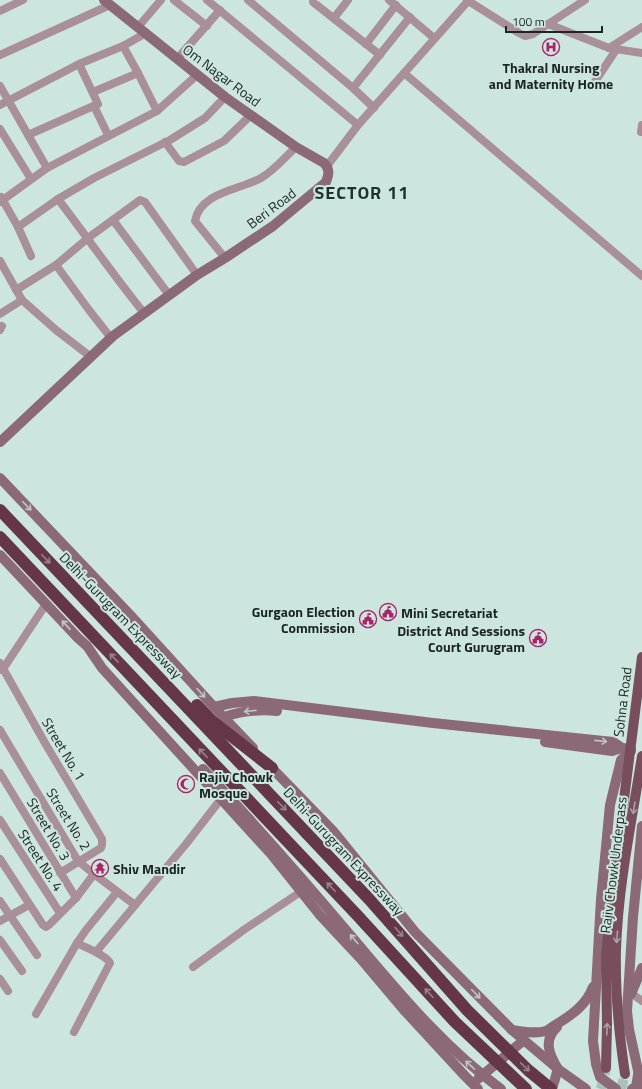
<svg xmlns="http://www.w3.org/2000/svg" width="642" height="1089" viewBox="0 0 642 1089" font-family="'Titillium Web',sans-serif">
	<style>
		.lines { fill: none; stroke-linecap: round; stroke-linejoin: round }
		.primary-tunnel { stroke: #a9bfb9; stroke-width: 10; stroke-dasharray: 10 5; stroke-linecap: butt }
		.street { stroke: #a88f98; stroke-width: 8 }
		.secondary { stroke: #8c6976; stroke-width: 10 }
		.primary { stroke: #784e5d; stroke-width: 10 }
		.highway { stroke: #653649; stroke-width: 12 }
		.oneway { stroke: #bcc6c5 }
		.oneway2 { stroke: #93858c }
		.oneway3 { stroke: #a6a1a4 }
		.labels { text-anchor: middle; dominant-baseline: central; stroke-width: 4; stroke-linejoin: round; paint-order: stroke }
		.poi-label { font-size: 14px; font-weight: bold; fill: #1b2523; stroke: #cce5df; text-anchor: start }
		.street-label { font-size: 14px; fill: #1b2523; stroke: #cce5df }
		.district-label { font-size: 18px; font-weight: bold; letter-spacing: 1px; fill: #1d322e; stroke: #cce5df }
	</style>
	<rect width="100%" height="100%" fill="#cce5df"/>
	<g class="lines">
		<g class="primary-tunnel">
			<path d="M601,1089L606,1068"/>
			<path d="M621,1089L625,1074"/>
		</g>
		<g class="street">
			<path d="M174,0L207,26"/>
			<path d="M207,0L358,125"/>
			<path d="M248,0L353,88L374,108"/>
			<path d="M313,0V2L380,55"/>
			<path d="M389,0L434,38"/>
			<path d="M467,0L519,33L525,36L533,34L585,0"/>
			<path d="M0,11L23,0"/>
			<path d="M334,18L348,0"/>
			<path d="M548,24L609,48L642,53"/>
			<path d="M138,27L161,0"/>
			<path d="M366,44L396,5"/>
			<path d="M123,46L138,73L157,111"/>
			<path d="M609,48L642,27"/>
			<path d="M0,55L110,5"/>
			<path d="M177,59L220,10"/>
			<path d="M404,73L642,276"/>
			<path d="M0,86L47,168"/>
			<path d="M592,86L616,50"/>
			<path d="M353,88L410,17"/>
			<path d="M93,92L138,73"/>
			<path d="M0,105L79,64L123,46L146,33"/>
			<path d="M94,106L108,135"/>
			<path d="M0,129L31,179"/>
			<path d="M641,132L642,125"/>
			<path d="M28,135L98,104L79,64"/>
			<path d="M165,142L179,161L184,162L224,141L251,115"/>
			<path d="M327,166L358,125L468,1"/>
			<path d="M1,197L18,227"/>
			<path d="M58,199C87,237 114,276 144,313"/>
			<path d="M0,202L47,168L157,111L197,75"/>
			<path d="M113,220L169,295"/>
			<path d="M31,256L18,227L58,199L94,178L170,140L205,118L225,97"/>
			<path d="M225,258L195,221C200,192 240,190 261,178C275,170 285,157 296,147"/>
			<path d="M0,261L22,300L56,330L91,357"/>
			<path d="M56,265L89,310L111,338"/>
			<path d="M16,290L56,265L88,238L140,200L145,202L197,275"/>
			<path d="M0,314L22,300"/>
			<path d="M0,330L2,326"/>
			<path d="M0,663L45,743L102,839V845L101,848L60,873"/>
			<path d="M0,670L3,669L46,604"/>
			<path d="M0,730L78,861L94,874L135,905"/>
			<path d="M0,773L76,898"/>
			<path d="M0,820L60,913"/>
			<path d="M0,859L43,925L46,927L49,925L76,898L94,874"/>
			<path d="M0,901L37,955"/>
			<path d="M0,921L29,905"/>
			<path d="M0,940L22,971"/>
			<path d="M77,943L86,930L117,892"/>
			<path d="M96,952L186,844L224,795"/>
			<path d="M193,967L245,929L305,889"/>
			<path d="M0,979L8,991"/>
			<path d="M631,993L642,1001"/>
			<path d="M36,1014L77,943C86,948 106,955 110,963L74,1032"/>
		</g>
		<g class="secondary">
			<path d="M0,442L113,336L197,275L225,258L273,226L326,182C329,174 330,169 324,163L296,147L225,97L104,0"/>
			<path d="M0,478L132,617L214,707L253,748"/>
			<path d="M0,555L78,638L87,646L102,668L271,854L319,914L361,959L404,1010L465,1076L478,1089"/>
			<path d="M214,707L232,703L254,701L433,723L613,742L622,748L631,749"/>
			<path d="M224,717C242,711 258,709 277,711"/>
			<path d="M545,742L612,751L622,748"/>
			<path d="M267,763L333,831L415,932L512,1030L558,1069L586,1089"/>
			<path d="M203,769C254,823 303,879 351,936C397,990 443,1047 501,1089"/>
			<path d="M631,994L642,968"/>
			<path d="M512,1030C523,1032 535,1034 546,1031C550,1029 553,1026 557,1024C572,1015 587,1004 593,987"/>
			<path d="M478,1079L524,1040"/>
			<path d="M552,1089L558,1069C549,1054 543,1040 557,1027"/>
			<path d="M616,1089L600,1077L596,1064L593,1041L601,899L610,805L621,760L631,751"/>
			<path d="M632,1089L636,1087L638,1075"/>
			<path d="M642,1089L629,1029L627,1011L633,917L642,826"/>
		</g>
		<g class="primary">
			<path d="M606,1068L607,1024L606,955L614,878L642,657"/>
			<path d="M625,1074C619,1034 615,991 616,950C618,885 632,820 642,756"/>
		</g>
		<g class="highway">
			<path d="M0,510L369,899L467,1010L528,1070L551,1089"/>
			<path d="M0,537L357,915L455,1022L526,1089"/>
			<path d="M197,705L212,721L272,768"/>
		</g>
	</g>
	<defs><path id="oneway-shaft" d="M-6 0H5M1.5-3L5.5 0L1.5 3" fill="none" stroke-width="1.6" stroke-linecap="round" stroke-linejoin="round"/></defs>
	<g class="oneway">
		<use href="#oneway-shaft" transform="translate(27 506) rotate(46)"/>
		<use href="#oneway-shaft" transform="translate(66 625) rotate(-133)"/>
		<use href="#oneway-shaft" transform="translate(201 693) rotate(48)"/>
		<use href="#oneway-shaft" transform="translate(250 711) rotate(174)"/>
		<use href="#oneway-shaft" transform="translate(601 741) rotate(6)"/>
		<use href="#oneway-shaft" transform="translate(354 939) rotate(-130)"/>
		<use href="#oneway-shaft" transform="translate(476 994) rotate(46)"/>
		<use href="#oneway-shaft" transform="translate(470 1065) rotate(-137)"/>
	</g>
	<g class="oneway2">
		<use href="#oneway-shaft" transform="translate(46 559) rotate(46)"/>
		<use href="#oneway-shaft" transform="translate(114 658) rotate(-134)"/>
		<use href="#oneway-shaft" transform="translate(203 753) rotate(-134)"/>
		<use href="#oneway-shaft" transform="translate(282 806) rotate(46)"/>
		<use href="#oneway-shaft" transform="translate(331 887) rotate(-134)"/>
		<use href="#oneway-shaft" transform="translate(399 932) rotate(49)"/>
		<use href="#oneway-shaft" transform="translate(429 993) rotate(-132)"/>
		<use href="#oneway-shaft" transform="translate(525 1067) rotate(44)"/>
	</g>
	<g class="oneway3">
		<use href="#oneway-shaft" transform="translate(634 808) rotate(99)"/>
		<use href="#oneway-shaft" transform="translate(617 937) rotate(95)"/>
		<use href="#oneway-shaft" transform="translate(607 1029) rotate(-88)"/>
	</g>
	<defs>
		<g id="hospital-ring" transform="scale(0.9)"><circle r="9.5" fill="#cce5df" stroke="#aa2267" stroke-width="1.5"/><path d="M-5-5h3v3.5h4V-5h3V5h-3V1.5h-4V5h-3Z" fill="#aa2267"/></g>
		<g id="civic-ring" transform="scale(0.9)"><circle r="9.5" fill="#cce5df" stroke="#aa2267" stroke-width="1.5"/><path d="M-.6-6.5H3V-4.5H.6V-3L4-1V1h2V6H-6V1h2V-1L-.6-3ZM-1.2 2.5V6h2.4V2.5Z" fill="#aa2267"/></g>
		<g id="mosque-ring" transform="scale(0.9)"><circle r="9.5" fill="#cce5df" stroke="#aa2267" stroke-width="1.5"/><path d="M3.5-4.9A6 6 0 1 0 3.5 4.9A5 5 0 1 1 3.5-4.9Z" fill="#aa2267"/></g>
		<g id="temple-ring" transform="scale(0.9)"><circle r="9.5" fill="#cce5df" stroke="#aa2267" stroke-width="1.5"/><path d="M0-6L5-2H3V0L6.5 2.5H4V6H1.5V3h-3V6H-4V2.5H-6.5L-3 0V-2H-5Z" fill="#aa2267"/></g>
	</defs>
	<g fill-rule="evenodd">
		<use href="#hospital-ring" x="551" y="47"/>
		<use href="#civic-ring" x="388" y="612"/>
		<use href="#civic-ring" x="368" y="619"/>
		<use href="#civic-ring" x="538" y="638"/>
		<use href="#mosque-ring" x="186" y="784"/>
		<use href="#temple-ring" x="100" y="868"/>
	</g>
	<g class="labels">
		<g class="poi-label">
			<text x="551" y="67" text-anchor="middle">Thakral Nursing<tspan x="551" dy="16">and Maternity Home</tspan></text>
			<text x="355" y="611" text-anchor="end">Gurgaon Election<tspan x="355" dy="16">Commission</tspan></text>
			<text x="401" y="612">Mini Secretariat</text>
			<text x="525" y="630" text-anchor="end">District And Sessions<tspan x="525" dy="16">Court Gurugram</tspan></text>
			<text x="199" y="776">Rajiv Chowk<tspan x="199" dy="16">Mosque</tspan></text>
			<text x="113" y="868">Shiv Mandir</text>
		</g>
		<g class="street-label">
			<text transform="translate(222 75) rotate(37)">Om Nagar Road</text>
			<text transform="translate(271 208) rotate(-37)">Beri Road</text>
			<text transform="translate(121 615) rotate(46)">Delhi-Gurugram Expressway</text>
			<text transform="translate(622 702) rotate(-83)">Sohna Road</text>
			<text transform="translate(64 749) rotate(59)">Street No. 1</text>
			<text transform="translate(69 819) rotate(58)">Street No. 2</text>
			<text transform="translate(49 829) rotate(59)">Street No. 3</text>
			<text transform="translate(344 851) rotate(47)">Delhi-Gurugram Expressway</text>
			<text transform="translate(41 860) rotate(57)">Street No. 4</text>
			<text transform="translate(613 865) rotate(-83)">Rajiv Chowk Underpass</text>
		</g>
		<g class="district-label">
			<text x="362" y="192">SECTOR 11</text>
		</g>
	</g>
	<path d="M506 26v6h96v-6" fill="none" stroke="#1b2523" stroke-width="2"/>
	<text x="512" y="26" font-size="12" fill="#1b2523" stroke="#cce5df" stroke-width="3" paint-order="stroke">100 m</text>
</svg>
